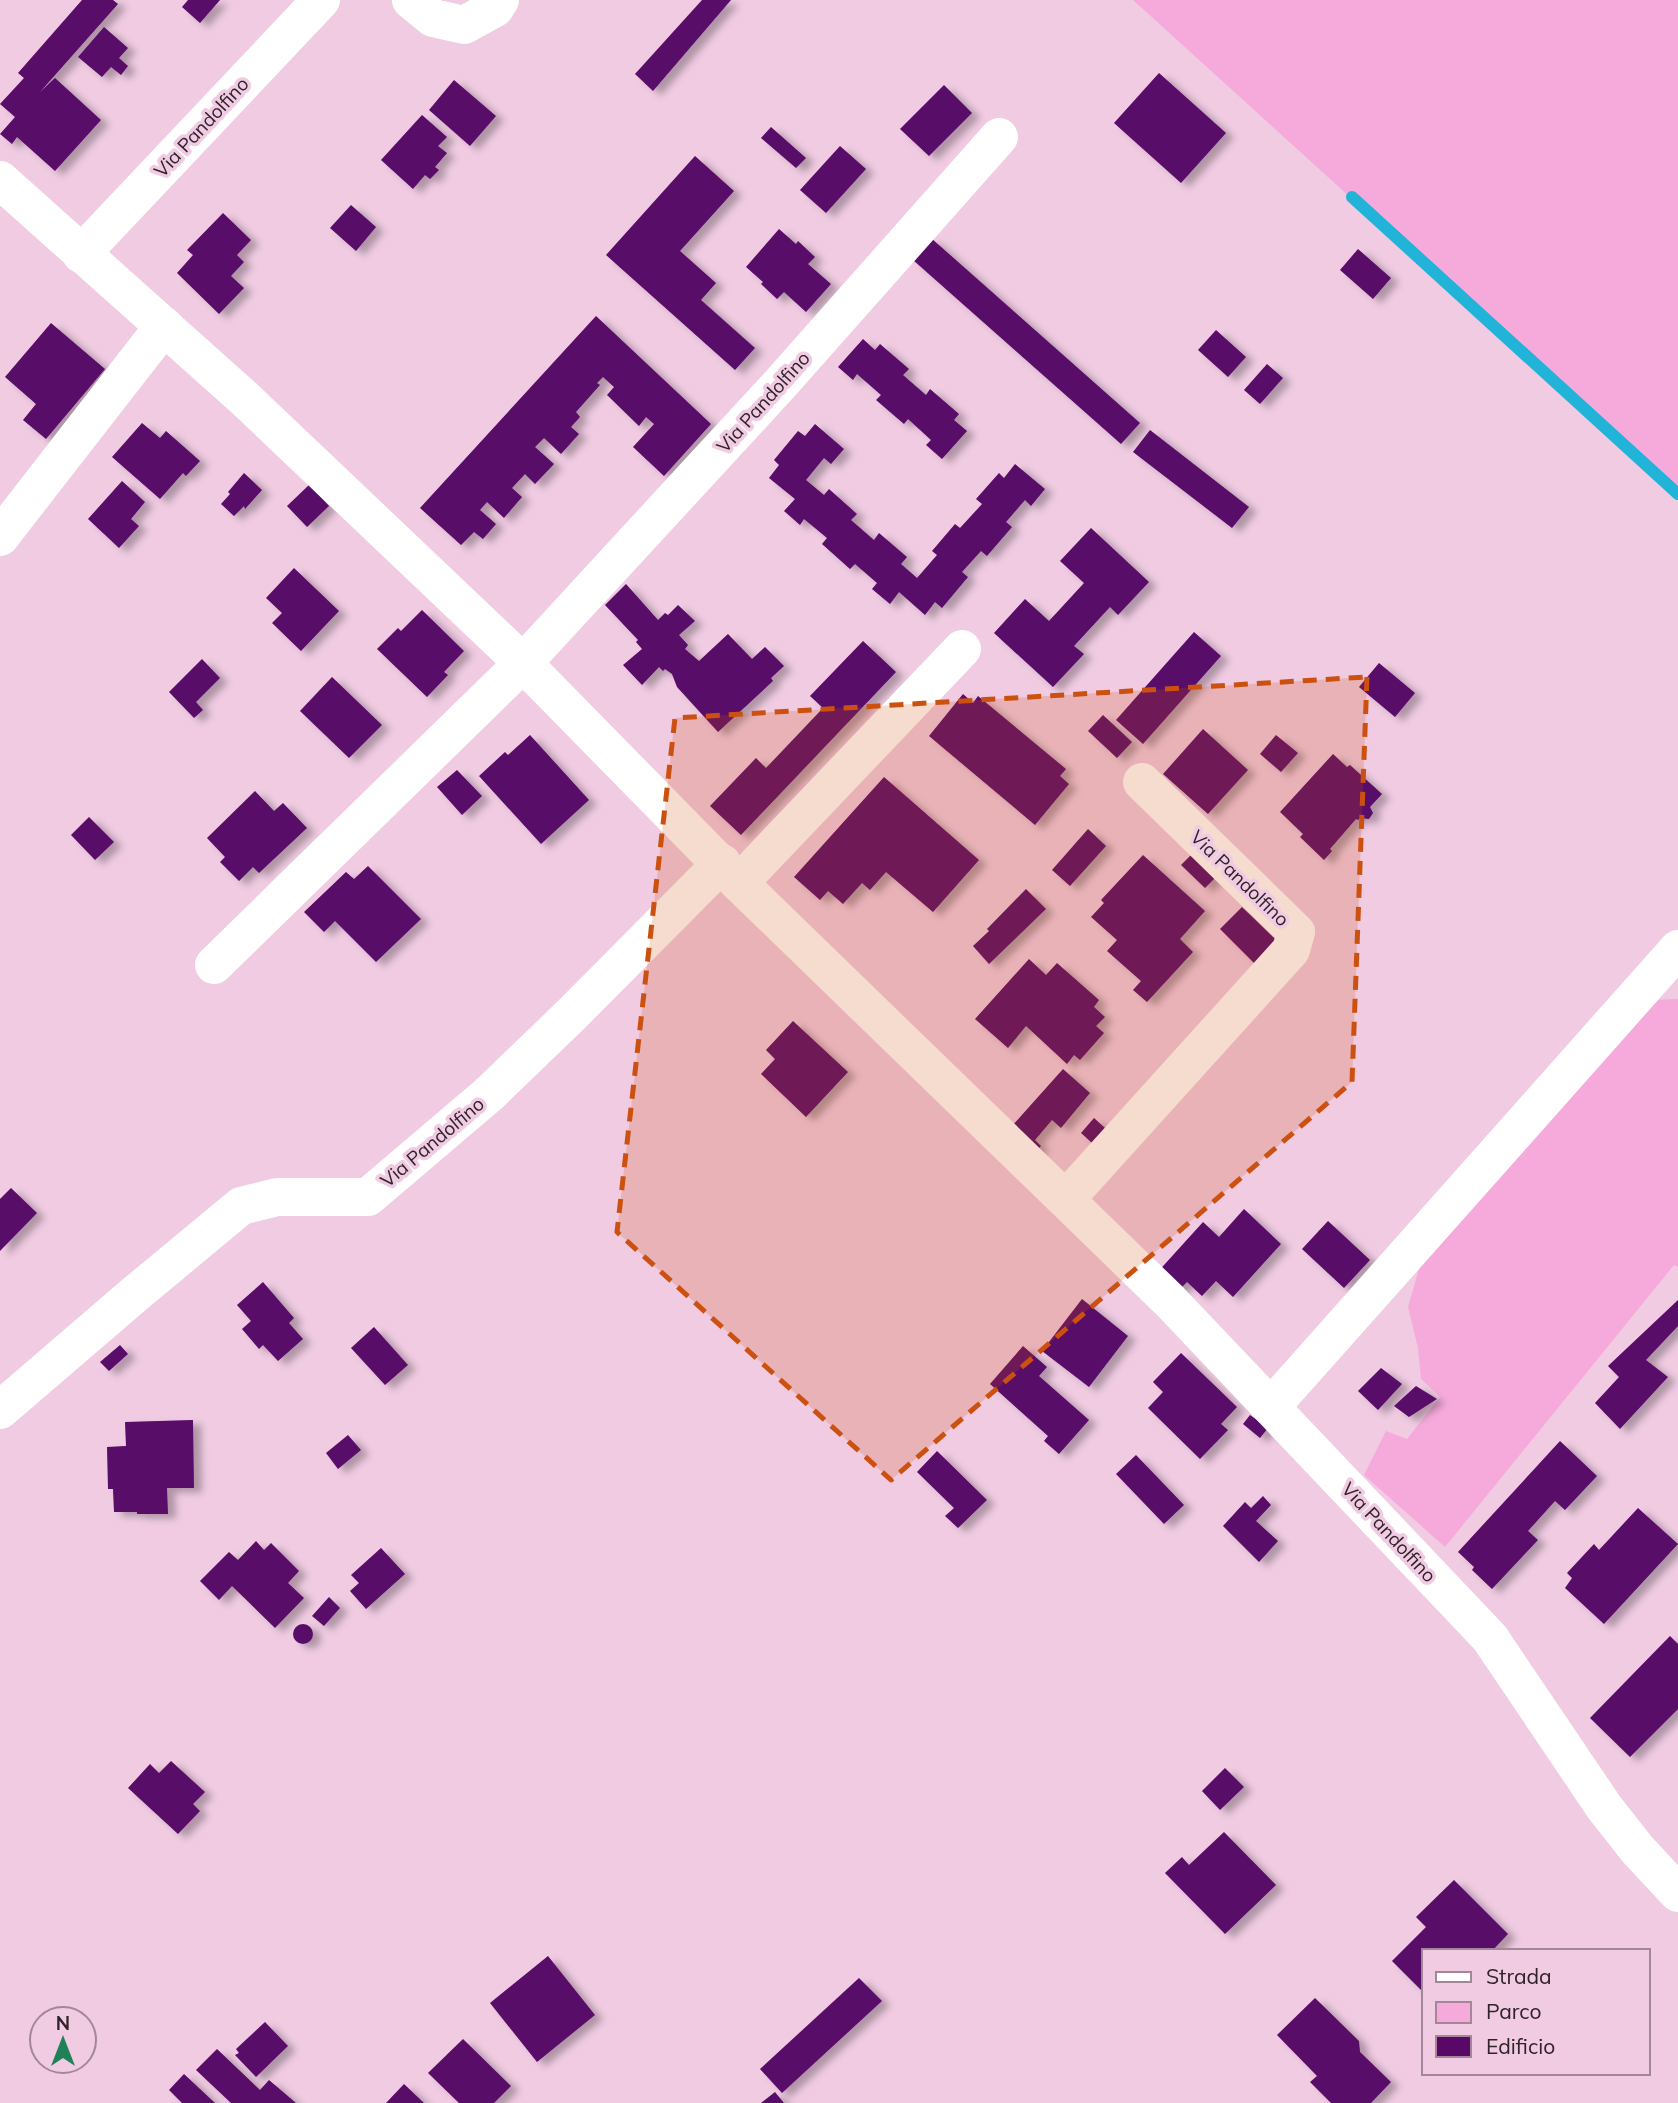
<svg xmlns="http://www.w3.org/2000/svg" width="1678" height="2103" viewBox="0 0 1678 2103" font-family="Mulish,sans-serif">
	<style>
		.green { fill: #f6aadc }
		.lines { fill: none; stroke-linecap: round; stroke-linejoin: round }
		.stream { stroke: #22b4d8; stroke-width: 12 }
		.building { fill: #590868; filter: url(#shadow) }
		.minor { stroke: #fff; stroke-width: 38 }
		.marked { fill: #cc5111; fill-opacity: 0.2; stroke: #cc5111; stroke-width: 5; stroke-dasharray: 14 9; stroke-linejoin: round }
		.labels { text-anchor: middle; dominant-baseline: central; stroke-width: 7; stroke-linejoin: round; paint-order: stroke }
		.street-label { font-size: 19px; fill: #30222b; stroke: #f0cbe2 }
	</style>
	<defs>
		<filter id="shadow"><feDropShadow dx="8" dy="4.5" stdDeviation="3.5" flood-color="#0004"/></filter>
	</defs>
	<rect width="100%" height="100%" fill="#f0cbe2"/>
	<g class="green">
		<path d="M1133,0H1678V495Z"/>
		<path d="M1678,999V1267L1674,1265L1445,1547L1364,1475L1386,1431L1407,1439L1440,1397L1421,1379L1418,1348L1408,1307L1419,1269L1647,1000Z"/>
	</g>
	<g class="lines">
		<path class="stream" d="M1352,197L1678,494"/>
	</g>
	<g class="building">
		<path d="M82,0H113L118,4L40,92L55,78L101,120L55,171L17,137L12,144L0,134L15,117L0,104L24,78L18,73Z"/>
		<path d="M188,0H220L200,23L182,7Z"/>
		<path d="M702,0H731L653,91L635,74Z"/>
		<path d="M104,27L128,48L119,58L128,66L121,75L111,67L102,77L78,57Z"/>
		<path d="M1159,73L1226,133L1181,183L1114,123Z"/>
		<path d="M454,80L496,116L470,146L429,110Z"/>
		<path d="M944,85L972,113L929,156L900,129Z"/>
		<path d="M422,115L447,137L438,146L447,153L435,167L439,170L430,179L425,175L413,189L381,160Z"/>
		<path d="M771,127L806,158L796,168L761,138Z"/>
		<path d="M840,146L866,169L826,213L800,190Z"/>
		<path d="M695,156L734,191L680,251L716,283L701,300L755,348L735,370L606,255Z"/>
		<path d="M351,205L376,227L356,251L330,228Z"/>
		<path d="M223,213L251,240L237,255L244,262L231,276L244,288L219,314L177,273L193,255L187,250Z"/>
		<path d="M779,229L796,244L798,241L815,257L808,264L831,284L806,312L784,292L777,299L761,284L763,282L746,267Z"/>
		<path d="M931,238L1140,423L1121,444L913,260Z"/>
		<path d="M1358,249L1391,278L1373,299L1340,270Z"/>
		<path d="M596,316L711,424L664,476L633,447L654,424L646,417L639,426L607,395L614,387L603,377L597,383L600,385L576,412L580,417L571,427L579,434L561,454L544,438L535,447L554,464L535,484L525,474L512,488L522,497L504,518L487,502L480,510L496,524L483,539L474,532L461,545L420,508Z"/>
		<path d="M51,323L105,369L46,439L23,420L36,404L5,377Z"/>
		<path d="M1216,330L1246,357L1228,377L1198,350Z"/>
		<path d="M863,339L875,350L880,344L909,369L903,375L926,395L930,389L959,414L954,420L967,431L942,459L926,445L931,440L908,419L904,424L876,400L881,395L857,374L853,380L838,367Z"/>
		<path d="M1267,364L1283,378L1260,404L1244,390Z"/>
		<path d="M142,423L160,438L166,431L200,461L186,476L183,473L160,499L112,457Z"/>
		<path d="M815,424L844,449L831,464L824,458L806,480L824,495L829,489L857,514L851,520L874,540L879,533L907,557L901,564L917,578L937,555L932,551L955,524L960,528L982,504L976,499L999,473L1004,478L1015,464L1045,489L1031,506L1025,500L1006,522L1012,527L987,556L981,551L962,572L968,577L942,608L935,602L925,615L899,592L890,604L872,589L877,583L855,564L850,569L822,544L827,538L804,519L800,525L784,511L795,499L769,478L779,465L774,460L798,431L805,436Z"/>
		<path d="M1150,430L1249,507L1232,528L1133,452Z"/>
		<path d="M244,473L262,490L245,509L244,506L234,516L221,504L230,494L228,492Z"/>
		<path d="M122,481L145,502L131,519L139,526L119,548L88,519Z"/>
		<path d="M309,485L329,506L307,527L287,506Z"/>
		<path d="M1091,528L1149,582L1118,615L1110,607L1074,646L1084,654L1053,687L994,633L1025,599L1049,621L1084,583L1060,561Z"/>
		<path d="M294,568L339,611L301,651L272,623L282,613L266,598Z"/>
		<path d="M626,584L658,620L665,613L668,615L678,605L695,621L679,635L688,645L685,649L699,661L728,634L752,659L765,647L784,666L771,678L773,681L718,732L677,687L672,674L665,669L663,671L659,667L642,685L623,665L642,649L636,642L638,640L605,605Z"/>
		<path d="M422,610L464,651L444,672L448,675L427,697L377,649L398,628L401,631Z"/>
		<path d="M1194,632L1221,656L1143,744L1116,720Z"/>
		<path d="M863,641L896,672L741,835L710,806L756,758L766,768L823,708L810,696Z"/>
		<path d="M202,659L220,678L196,702L203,710L194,718L169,692Z"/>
		<path d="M1379,663L1415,693L1395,717L1359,687Z"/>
		<path d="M332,677L382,725L349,758L300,711Z"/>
		<path d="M963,694L973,703L978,696L1066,769L1060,776L1069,784L1035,825L929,736Z"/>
		<path d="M1103,715L1132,742L1117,758L1088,731Z"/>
		<path d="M1203,729L1248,770L1208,814L1163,774Z"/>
		<path d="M530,735L589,800L541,844L479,776L505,752L508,755Z"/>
		<path d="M1276,735L1298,753L1281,772L1260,754Z"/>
		<path d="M1333,754L1347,767L1350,765L1382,794L1370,807L1373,813L1369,819L1360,818L1358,820L1356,819L1330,849L1332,851L1324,860L1300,837L1303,834L1280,812Z"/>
		<path d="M457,770L482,796L462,815L437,787Z"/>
		<path d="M884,777L979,860L933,912L886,872L870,890L862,883L843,904L828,891L820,900L794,877Z"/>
		<path d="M255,791L274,811L283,803L307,828L259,873L253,867L239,881L220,862L225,857L207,838Z"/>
		<path d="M89,817L114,842L95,860L71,835Z"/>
		<path d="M1088,829L1106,846L1070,886L1052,870Z"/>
		<path d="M1143,855L1205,911L1180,939L1193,952L1147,1002L1133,990L1141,981L1107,951L1117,940L1091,917L1104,903L1101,900Z"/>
		<path d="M1191,855L1215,878L1205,888L1181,865Z"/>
		<path d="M368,866L421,919L376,962L335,921L324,932L304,912L346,872L354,879Z"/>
		<path d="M1026,889L1046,909L989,964L973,946L989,931L987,929Z"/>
		<path d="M1242,907L1277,941L1255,964L1220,929Z"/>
		<path d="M1029,959L1046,975L1057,963L1099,1000L1094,1007L1105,1017L1096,1026L1104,1033L1080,1060L1074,1055L1067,1064L1026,1026L1008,1048L975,1019Z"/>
		<path d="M793,1021L848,1072L806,1117L761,1074L775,1059L766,1050Z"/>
		<path d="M1063,1069L1090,1093L1061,1128L1052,1120L1035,1140L1041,1146L1030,1158L1004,1135Z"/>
		<path d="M1094,1118L1115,1137L1102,1152L1081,1133Z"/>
		<path d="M11,1188L37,1213L0,1251V1199Z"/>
		<path d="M1244,1209L1281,1244L1233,1297L1216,1281L1202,1296L1187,1282L1175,1294L1155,1275L1203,1222L1219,1237Z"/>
		<path d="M1328,1221L1370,1260L1344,1288L1302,1249Z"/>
		<path d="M263,1282L294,1318L289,1323L303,1339L278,1361L263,1345L259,1349L242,1329L251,1321L237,1305Z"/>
		<path d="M1082,1299L1128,1336L1089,1387L1042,1351Z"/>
		<path d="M1678,1300V1326L1646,1360L1668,1377L1620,1429L1595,1403L1619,1377L1608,1366Z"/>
		<path d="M374,1327L408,1365L385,1385L351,1348Z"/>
		<path d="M120,1345L128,1354L109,1371L100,1362Z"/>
		<path d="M1023,1346L1047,1367L1039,1376L1089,1420L1059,1454L1044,1441L1048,1436L990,1384Z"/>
		<path d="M1181,1353L1237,1407L1221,1424L1228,1430L1200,1459L1148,1408L1163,1392L1153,1382Z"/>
		<path d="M1381,1368L1402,1384L1378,1410L1358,1391Z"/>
		<path d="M1416,1386L1437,1399L1409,1417L1394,1406Z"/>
		<path d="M1250,1415L1268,1428L1260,1438L1243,1424Z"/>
		<path d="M193,1420L194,1488H167L168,1514H137V1512H114L113,1489H108L107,1447L126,1446L125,1422Z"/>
		<path d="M348,1435L361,1450L338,1469L326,1453Z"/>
		<path d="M1560,1441L1597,1476L1565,1510L1555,1501L1528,1531L1538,1540L1492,1589L1472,1570L1474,1567L1458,1552Z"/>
		<path d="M937,1451L987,1500L958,1528L945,1516L954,1508L917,1472Z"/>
		<path d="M1136,1455L1184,1505L1164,1524L1116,1474Z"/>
		<path d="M1263,1496L1271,1505L1256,1521L1278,1541L1259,1562L1223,1526L1245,1502L1251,1508Z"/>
		<path d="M1638,1508L1678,1544L1604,1624L1565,1588L1572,1578L1567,1573L1594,1544L1599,1550Z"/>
		<path d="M256,1541L264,1550L271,1543L299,1571L288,1583L304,1598L275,1628L232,1586L219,1600L200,1581L229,1552L238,1560Z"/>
		<path d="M381,1548L405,1574L366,1609L350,1591L359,1583L351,1575Z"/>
		<path d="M329,1597L340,1608L324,1626L312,1616Z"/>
		<circle cx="303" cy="1634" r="10"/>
		<path d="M1670,1636L1678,1644V1709L1630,1757L1590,1718Z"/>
		<path d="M171,1761L205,1792L193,1804L200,1811L178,1834L128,1788L150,1764L159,1773Z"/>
		<path d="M1225,1768L1244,1787L1220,1810L1202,1791Z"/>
		<path d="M1224,1832L1276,1885L1225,1934L1165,1873L1182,1857L1189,1865Z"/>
		<path d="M1454,1880L1508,1934L1492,1951H1424V1993L1392,1961L1426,1927L1416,1917Z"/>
		<path d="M548,1956L595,2015L537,2062L490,2003Z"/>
		<path d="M859,1978L882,2001L782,2093L760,2069Z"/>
		<path d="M1315,1998L1359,2041L1360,2052L1391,2082L1371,2103H1331L1310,2082L1317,2076L1277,2035Z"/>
		<path d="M265,2022L288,2046L256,2077L235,2055L239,2053L236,2049Z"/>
		<path d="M463,2039L511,2086L494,2103H459L428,2073Z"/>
		<path d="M217,2049L260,2090L269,2080L296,2103H231L196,2070Z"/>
		<path d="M184,2074L215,2103H182L169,2090Z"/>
		<path d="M404,2084L424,2103H386Z"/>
		<path d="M775,2092L784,2103H761Z"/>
	</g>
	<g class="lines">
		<g class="minor">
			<path d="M411,0L433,18L464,25L495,8L500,0"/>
			<path d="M0,180L244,398L523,663L739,883L1170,1301L1490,1638L1604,1807L1637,1849L1678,1893"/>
			<path d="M81,254L321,0"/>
			<path d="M0,537L164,326"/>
			<path d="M739,883L962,649"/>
			<path d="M214,965L523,663L781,383L999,137"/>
			<path d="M1066,1199L1291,950L1296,932L1142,782"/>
			<path d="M1271,1407L1678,949"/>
			<path d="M0,1410L135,1294L241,1206L277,1197H368L489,1094L573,1013L722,863"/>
		</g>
	</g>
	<path class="marked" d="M1367,677L1352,1082L891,1480L617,1232L675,718Z"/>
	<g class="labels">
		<g class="street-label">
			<text transform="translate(201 127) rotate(-47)">Via Pandolfino</text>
			<text transform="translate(763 402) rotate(-48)">Via Pandolfino</text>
			<text transform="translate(1240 878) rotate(44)">Via Pandolfino</text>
			<text transform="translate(432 1142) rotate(-40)">Via Pandolfino</text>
			<text transform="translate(1389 1532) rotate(47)">Via Pandolfino</text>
		</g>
	</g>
	<rect x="1422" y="1949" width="228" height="126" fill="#f0cbe2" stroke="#a38799" stroke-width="2"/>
	<rect x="1436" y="1972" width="35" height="10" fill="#ffffff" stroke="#a38799" stroke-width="2"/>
	<text x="1486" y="1984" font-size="21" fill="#30222b">Strada</text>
	<rect x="1436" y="2002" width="35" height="21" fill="#f6aadc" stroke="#a38799" stroke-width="2"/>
	<text x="1486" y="2019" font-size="21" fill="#30222b">Parco</text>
	<rect x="1436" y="2036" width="35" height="21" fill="#590868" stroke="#a38799" stroke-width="2"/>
	<text x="1486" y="2054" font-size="21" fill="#30222b">Edificio</text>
	<g transform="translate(63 2040)"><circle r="33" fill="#f0cbe2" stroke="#a38799" stroke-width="2"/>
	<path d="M0-5L12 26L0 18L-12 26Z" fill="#208057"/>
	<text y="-10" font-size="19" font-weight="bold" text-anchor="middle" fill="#30222b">N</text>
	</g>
</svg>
